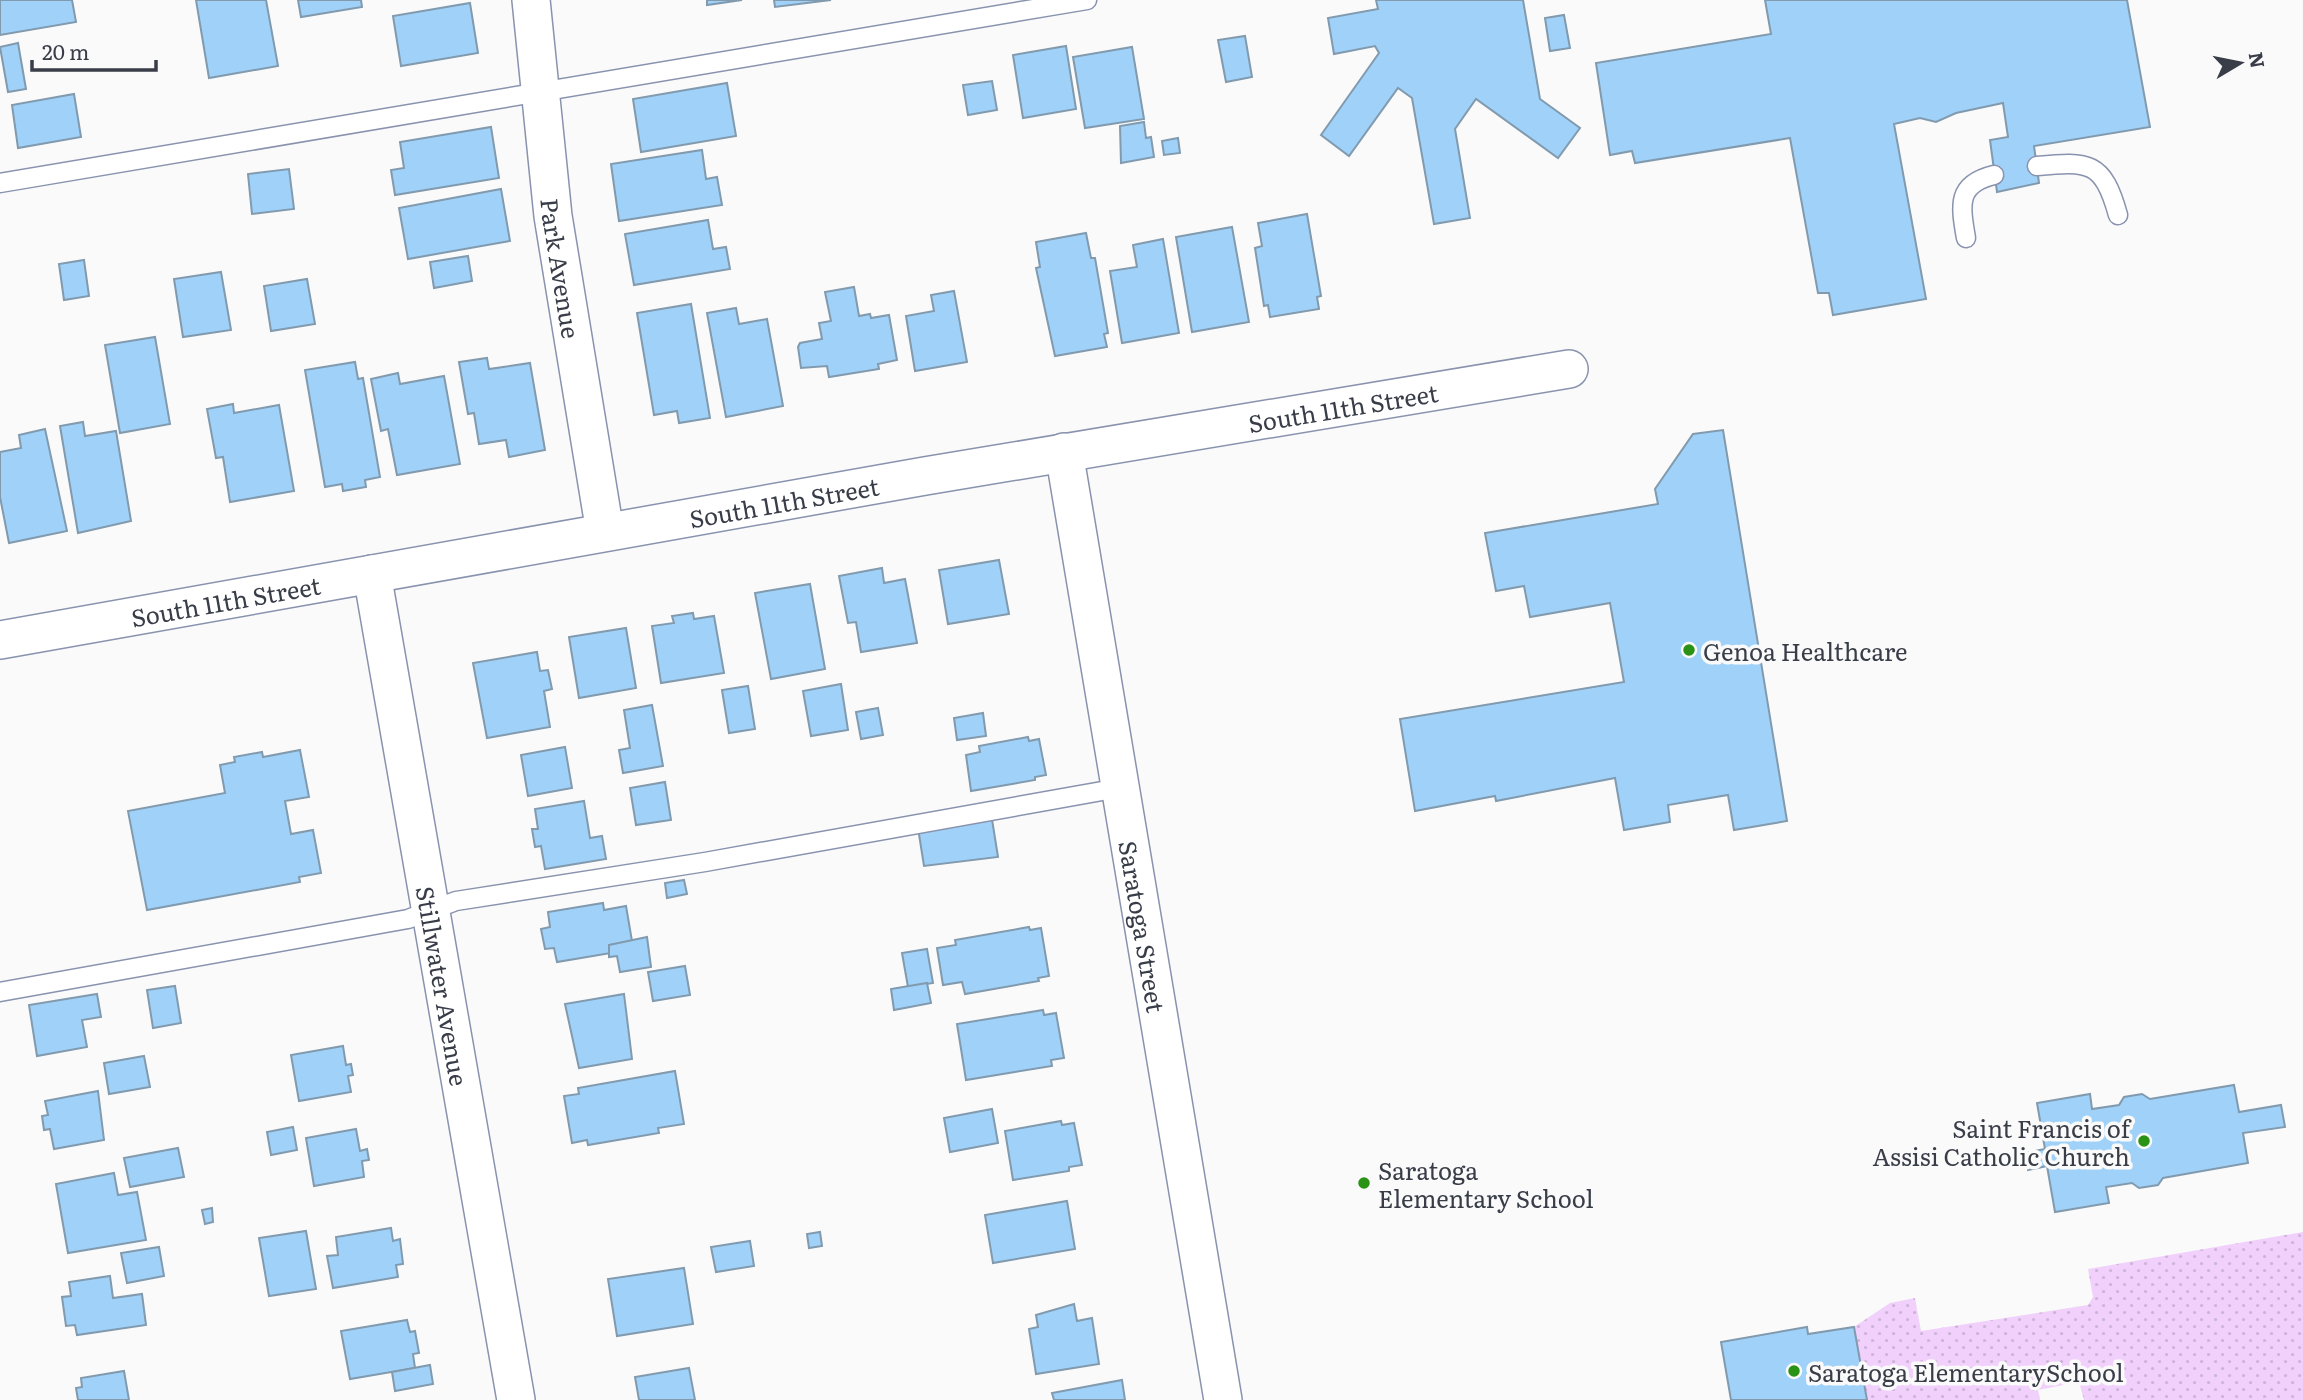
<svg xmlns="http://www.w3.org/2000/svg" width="2303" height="1400" viewBox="0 0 2303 1400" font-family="Literata,serif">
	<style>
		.grass { fill: url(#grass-dots) }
		.building { fill: #a0d2f9; stroke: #819aae; stroke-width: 2 }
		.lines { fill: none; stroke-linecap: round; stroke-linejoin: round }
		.service-casing { stroke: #8993ae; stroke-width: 21 }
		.minor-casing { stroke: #8993ae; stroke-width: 40 }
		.service { stroke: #fff; stroke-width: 18 }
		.minor { stroke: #fff; stroke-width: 37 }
		.poi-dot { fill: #2a9215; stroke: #fafafa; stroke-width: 2.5 }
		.labels { text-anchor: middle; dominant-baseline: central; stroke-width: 7; stroke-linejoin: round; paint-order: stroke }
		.street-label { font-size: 24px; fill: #383d48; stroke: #fafafa }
		.poi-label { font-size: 24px; fill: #383d48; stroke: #fafafa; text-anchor: start }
	</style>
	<defs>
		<pattern id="grass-dots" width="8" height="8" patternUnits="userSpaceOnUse" patternTransform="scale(1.75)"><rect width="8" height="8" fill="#f1d0fb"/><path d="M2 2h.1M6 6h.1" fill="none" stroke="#cfb4d9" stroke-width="1.8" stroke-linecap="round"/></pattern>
	</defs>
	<rect width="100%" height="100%" fill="#fafafa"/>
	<path class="grass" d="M2303,1232V1400H2084L2079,1382L2038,1390L2040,1400H1867L1854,1327L1890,1303L1915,1298L1921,1331L2088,1305L2093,1297L2088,1269Z"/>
	<g class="building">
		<path d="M0,0H72L76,22L0,35Z"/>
		<path d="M196,0H266L278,66L209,78Z"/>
		<path d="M298,0H361L362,7L301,17Z"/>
		<path d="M707,0H742L707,5Z"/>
		<path d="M774,0H831L775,7Z"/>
		<path d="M1376,0H1523L1540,99L1580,128L1558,158L1476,99L1455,129L1470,218L1434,224L1412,98L1398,88L1349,156L1321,135L1379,53L1375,46L1334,54L1328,18L1378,9Z"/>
		<path d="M1765,0H2127L2150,127L2034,146L2039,183L1997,192L1990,140L2008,137L2003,103L1956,113L1936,122L1920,118L1894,124L1926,299L1833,315L1829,293H1818L1790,138L1635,163L1632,151L1610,155L1596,63L1771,34Z"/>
		<path d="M470,3L478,53L401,66L393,16Z"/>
		<path d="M1564,15L1570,48L1550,51L1545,18Z"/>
		<path d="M1245,36L1252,77L1226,82L1218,40Z"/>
		<path d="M18,43L26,89L8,92L0,47Z"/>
		<path d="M1066,46L1076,109L1023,118L1013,55Z"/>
		<path d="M1132,47L1144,119L1085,128L1073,57Z"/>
		<path d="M992,81L997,110L968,115L963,85Z"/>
		<path d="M727,83L736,136L641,152L633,99Z"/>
		<path d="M74,94L81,137L18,148L12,105Z"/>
		<path d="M1144,122L1146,138L1151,137L1154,157L1121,163L1120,126Z"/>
		<path d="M491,127L499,178L395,195L391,170L404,168L400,142Z"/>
		<path d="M1178,138L1180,153L1164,155L1162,141Z"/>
		<path d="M702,150L706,179L717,177L722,205L619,221L611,164Z"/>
		<path d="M289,169L294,209L252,214L248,174Z"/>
		<path d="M501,189L510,241L408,259L399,208Z"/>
		<path d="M1307,214L1321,296L1317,297L1319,309L1270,317L1268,305L1264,306L1255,248L1262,246L1258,223Z"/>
		<path d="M708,220L713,249L726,247L730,269L634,285L625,234Z"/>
		<path d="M1232,227L1249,322L1192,332L1176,237Z"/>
		<path d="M1086,233L1091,258H1095L1108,333L1104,334L1107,347L1055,356L1036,268L1040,267L1036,242Z"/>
		<path d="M1163,239L1179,333L1122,343L1110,271L1137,267L1133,245Z"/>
		<path d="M468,256L472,281L434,288L430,262Z"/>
		<path d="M84,260L89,296L64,300L59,264Z"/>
		<path d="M221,272L231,330L183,337L174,279Z"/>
		<path d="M307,279L315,324L271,331L264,286Z"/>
		<path d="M854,287L859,316L870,314L871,318L889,315L897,360L878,364L879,369L829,377L827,366L801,368L798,347L800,343L822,339L819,323L831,321L825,292Z"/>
		<path d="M954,291L967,362L915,371L906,316L934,311L931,295Z"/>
		<path d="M691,304L710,418L679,423L677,411L654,415L637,313Z"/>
		<path d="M736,308L739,324L767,319L783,406L726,417L707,313Z"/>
		<path d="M155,337L170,424L120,433L105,345Z"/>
		<path d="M487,358L489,369L530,363L545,450L509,457L506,440L479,444L474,413L468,414L459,362Z"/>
		<path d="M355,362L358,379L363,378L380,477L365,480L366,487L343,491L342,484L325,487L305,370Z"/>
		<path d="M398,373L400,384L444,376L460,464L397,475L388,429L381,431L371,379Z"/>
		<path d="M233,404L234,413L279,405L294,491L230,502L223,457L216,458L207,409Z"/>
		<path d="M83,422L85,436L116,431L131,521L78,533L60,426Z"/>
		<path d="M45,429L67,531L9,543L0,497V452L21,448L19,435Z"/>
		<path d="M1723,430L1787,821L1734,830L1728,795L1668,805L1670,822L1624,830L1615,778L1496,801L1495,796L1415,811L1400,719L1624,682L1610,603L1530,617L1524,586L1496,591L1485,533L1658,504L1655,489L1693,434Z"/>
		<path d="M999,560L1009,614L948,624L939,570Z"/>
		<path d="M882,568L884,583L905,579L917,643L861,652L856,622L848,623L839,576Z"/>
		<path d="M810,584L825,669L771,679L755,593Z"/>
		<path d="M693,613L694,619L714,616L724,673L661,683L652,626L674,623L672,616Z"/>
		<path d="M626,628L636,688L579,698L569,637Z"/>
		<path d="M537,652L540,671L548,670L552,689L544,691L550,727L487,738L473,663Z"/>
		<path d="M841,684L848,730L811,736L803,691Z"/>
		<path d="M748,686L755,729L729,733L722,690Z"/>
		<path d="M652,705L663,766L623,773L619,750L630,748L624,710Z"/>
		<path d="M878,708L883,735L861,739L856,712Z"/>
		<path d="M983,713L986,736L957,740L954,718Z"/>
		<path d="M1028,737L1029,741L1039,739L1046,775L1035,777V780L971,791L966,755L980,752L979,746Z"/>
		<path d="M565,747L572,788L528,796L521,755Z"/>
		<path d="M300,750L309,797L285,801L291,834L313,830L321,873L299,877L300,882L147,910L128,811L225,793L220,765L235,762L234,757L262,752L263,757Z"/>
		<path d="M665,782L671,820L636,825L630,788Z"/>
		<path d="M584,801L590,838L602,836L606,859L545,869L541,846L535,847L532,829H538L535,809Z"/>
		<path d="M991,813L998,857L924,866L918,828Z"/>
		<path d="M684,880L687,894L667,898L665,883Z"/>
		<path d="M603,903L604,910L626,906L632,941L609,945L611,953L557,962L554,948L545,949L541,929L550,927L548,912Z"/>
		<path d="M1029,927L1030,930L1041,928L1049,976L1038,978L1039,981L965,994L962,982L943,985L937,948L956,945L955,940Z"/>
		<path d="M647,937L651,967L620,972L617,956L609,957V945Z"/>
		<path d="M927,949L933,983L908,987L902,953Z"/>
		<path d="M685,966L690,995L653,1001L648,972Z"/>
		<path d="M927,983L931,1003L894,1010L891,989Z"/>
		<path d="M175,986L181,1023L153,1028L147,990Z"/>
		<path d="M97,994L101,1017L82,1020L87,1047L37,1056L29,1005Z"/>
		<path d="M624,994L632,1059L579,1068L565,1004Z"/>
		<path d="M1043,1010L1044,1015L1056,1013L1064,1058L1051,1060L1052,1066L966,1080L957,1024Z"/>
		<path d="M343,1046L346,1065L351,1064L353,1075L348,1076L351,1092L299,1101L291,1055Z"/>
		<path d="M144,1056L150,1087L109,1094L104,1063Z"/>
		<path d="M675,1071L684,1124L658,1128L659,1133L588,1145L587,1140L572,1143L564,1096L579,1094L578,1088Z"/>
		<path d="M2234,1085L2239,1112L2281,1105L2285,1127L2243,1133L2248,1163L2163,1178L2158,1185L2139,1188L2132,1183L2106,1187L2109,1203L2055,1212L2047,1166L2028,1170L2025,1153L2045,1149L2037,1103L2090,1094L2092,1109L2119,1105L2124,1097L2142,1094L2150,1099Z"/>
		<path d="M98,1091L104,1140L54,1149L50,1129L44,1130L42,1116L48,1115L45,1101Z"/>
		<path d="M992,1109L998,1143L950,1152L944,1118Z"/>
		<path d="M1061,1121L1062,1125L1074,1123L1082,1165L1069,1167V1171L1013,1180L1005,1131Z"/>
		<path d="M293,1127L297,1150L271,1155L267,1132Z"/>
		<path d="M356,1129L360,1151L367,1149L369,1160L362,1161L364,1177L314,1186L306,1138Z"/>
		<path d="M178,1148L184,1177L130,1187L124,1158Z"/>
		<path d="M114,1173L118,1195L137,1192L146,1240L68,1253L56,1184Z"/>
		<path d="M1067,1201L1075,1249L993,1263L985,1215Z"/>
		<path d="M212,1208L213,1222L205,1224L202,1210Z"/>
		<path d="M391,1228L393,1241L400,1239L403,1264L396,1265L398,1277L333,1288L327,1256L338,1255L336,1237Z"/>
		<path d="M306,1231L316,1289L269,1296L259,1238Z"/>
		<path d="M820,1232L822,1246L809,1248L807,1234Z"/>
		<path d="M750,1241L754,1266L716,1272L711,1247Z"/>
		<path d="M159,1247L164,1276L127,1283L121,1253Z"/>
		<path d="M684,1268L693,1324L617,1336L608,1279Z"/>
		<path d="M110,1276L113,1298L142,1294L146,1325L77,1335L75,1325L66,1326L62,1297L71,1296L69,1282Z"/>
		<path d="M1074,1304L1077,1321L1092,1318L1099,1364L1036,1374L1029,1329L1038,1327L1036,1315Z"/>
		<path d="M407,1320L410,1332L415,1331L419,1353L413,1354L415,1368L350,1379L341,1331Z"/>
		<path d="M1807,1327L1808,1334L1854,1327L1867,1400H1731L1721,1342Z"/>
		<path d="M430,1365L433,1384L395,1391L392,1372Z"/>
		<path d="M689,1368L695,1400H639L635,1377Z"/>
		<path d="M124,1371L129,1400H78L76,1388L82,1387L81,1378Z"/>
		<path d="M1122,1380L1125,1400H1054L1052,1393Z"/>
	</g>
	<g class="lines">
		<g class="service-casing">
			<g id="service">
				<path d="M2037,166C2089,161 2103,161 2118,215"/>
				<path d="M0,183L1087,0"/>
				<path d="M1966,238C1960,204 1957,184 1994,175"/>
				<path d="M0,992L408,919L456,901L705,862L1119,788"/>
			</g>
		</g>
		<g class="minor-casing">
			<g id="minor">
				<path id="s1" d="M531,0L553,216L605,532"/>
				<path id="s2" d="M1064,452L1223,1400"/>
				<path id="s3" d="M372,574L516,1400"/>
				<path id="s4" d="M0,640L925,476L1569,369"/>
			</g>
		</g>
		<use href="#service" class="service"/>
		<use href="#minor" class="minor"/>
	</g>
	<g class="poi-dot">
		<circle cx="1689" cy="650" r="7"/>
		<circle cx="2144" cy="1141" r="7"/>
		<circle cx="1364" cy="1183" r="7"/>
		<circle cx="1794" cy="1371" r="7"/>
	</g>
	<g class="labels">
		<g class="street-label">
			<text stroke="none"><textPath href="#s1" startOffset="270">Park Avenue</textPath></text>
			<text stroke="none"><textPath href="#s4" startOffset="1363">South 11th Street</textPath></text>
			<text stroke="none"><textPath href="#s4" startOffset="796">South 11th Street</textPath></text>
			<text stroke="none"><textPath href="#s4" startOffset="229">South 11th Street</textPath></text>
			<text stroke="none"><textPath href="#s2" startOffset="481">Saratoga Street</textPath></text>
			<text stroke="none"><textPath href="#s3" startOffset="418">Stillwater Avenue</textPath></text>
		</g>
		<g class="poi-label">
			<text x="1703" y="650">Genoa Healthcare</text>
			<text x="2130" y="1127" text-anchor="end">Saint Francis of<tspan x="2130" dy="28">Assisi Catholic Church</tspan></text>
			<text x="1378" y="1169">Saratoga<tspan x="1378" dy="28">Elementary School</tspan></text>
			<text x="1808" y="1371">Saratoga ElementarySchool</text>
		</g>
	</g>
	<g transform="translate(2240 63) rotate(80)" stroke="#fafafa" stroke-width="5" paint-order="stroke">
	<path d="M0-5L12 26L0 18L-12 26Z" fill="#383d48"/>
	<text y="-10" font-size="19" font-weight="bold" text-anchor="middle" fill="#383d48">N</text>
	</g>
	<path d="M32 60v10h124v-10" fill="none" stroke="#383d48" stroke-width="3.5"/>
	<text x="42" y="60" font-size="21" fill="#383d48" stroke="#fafafa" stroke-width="5" paint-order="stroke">20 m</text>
</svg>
